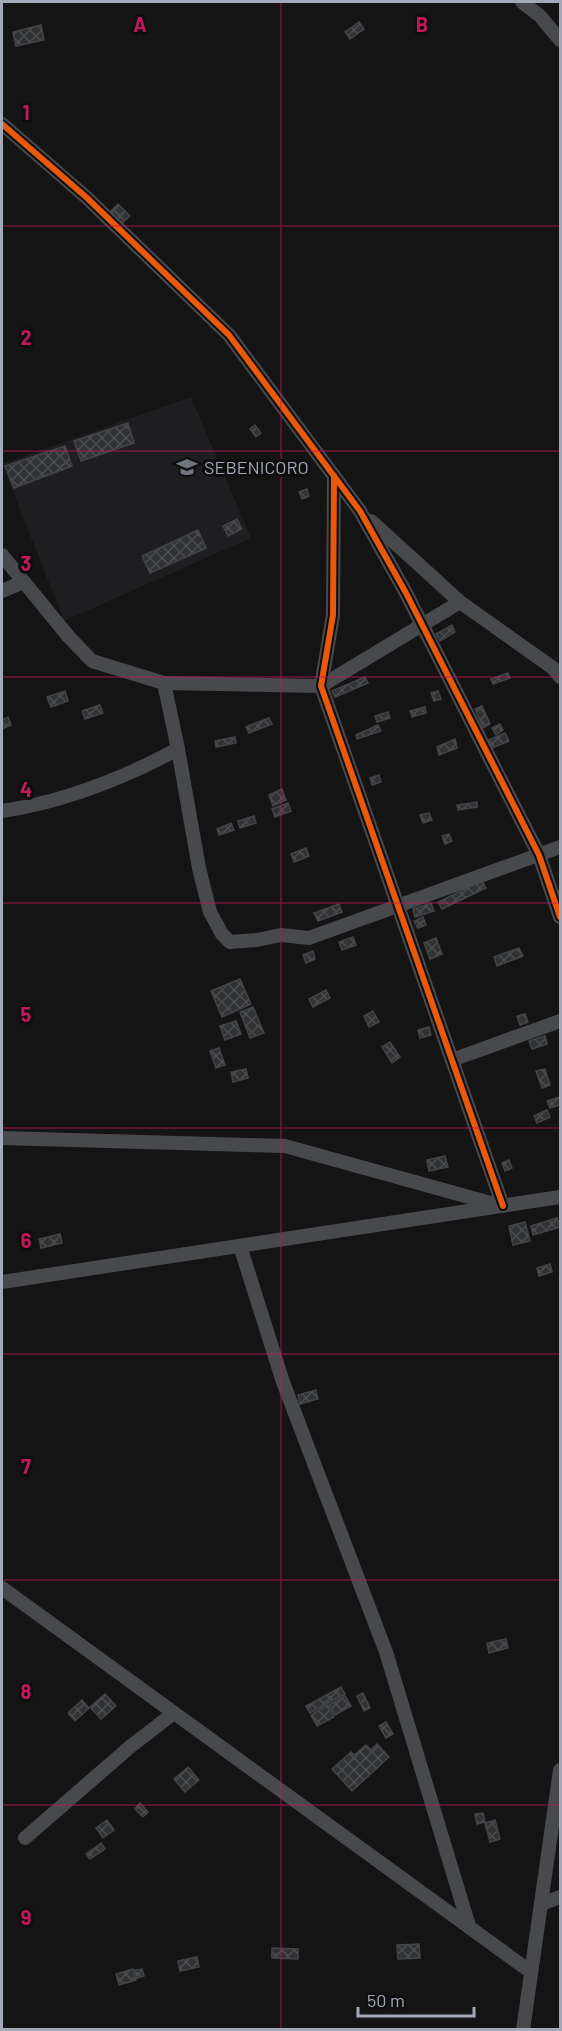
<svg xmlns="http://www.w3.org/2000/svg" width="562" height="2031" viewBox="0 0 562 2031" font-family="Barlow,sans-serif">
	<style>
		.built { fill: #1e1e20 }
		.building { fill: url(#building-cross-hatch); stroke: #424448; stroke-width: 1.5 }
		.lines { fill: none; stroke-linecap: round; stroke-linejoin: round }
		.minor { stroke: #47494d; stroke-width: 14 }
		.cycleway-casing { stroke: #0e0e0f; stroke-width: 10 }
		.cycleway { stroke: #e8590c; stroke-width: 6 }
		.grid { fill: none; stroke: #c2185b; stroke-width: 1.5; stroke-opacity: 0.55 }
		.labels { text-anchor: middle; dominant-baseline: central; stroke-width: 6; stroke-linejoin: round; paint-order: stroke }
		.poi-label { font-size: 18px; fill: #a3a9b6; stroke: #0e0e0f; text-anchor: start }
		.grid-label { font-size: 20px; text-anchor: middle; font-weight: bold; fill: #c2185b; stroke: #0e0e0f; stroke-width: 6; stroke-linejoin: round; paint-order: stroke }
	</style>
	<defs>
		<pattern id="building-cross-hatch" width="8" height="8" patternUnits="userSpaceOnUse" patternTransform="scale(1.5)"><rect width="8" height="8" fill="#313233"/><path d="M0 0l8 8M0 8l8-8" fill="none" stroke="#4c4d4e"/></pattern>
	</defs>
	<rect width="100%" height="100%" fill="#141414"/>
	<path class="built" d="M191,397L251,538L64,621L2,464Z"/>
	<g class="building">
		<path d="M359,22L364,29L350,39L345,32Z"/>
		<path d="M41,25L44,40L16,46L13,32Z"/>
		<path d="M118,204L130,216L121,224L110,212Z"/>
		<path d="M128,423L134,443L81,461L74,441Z"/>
		<path d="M255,425L261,433L256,437L250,429Z"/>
		<path d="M65,446L72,466L14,488L5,466Z"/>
		<path d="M307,489L309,496L302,499L299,492Z"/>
		<path d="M237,519L242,529L228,536L223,526Z"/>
		<path d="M198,530L206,548L150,573L142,556Z"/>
		<path d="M452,625L455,632L440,641L436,634Z"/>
		<path d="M508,673L510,678L493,684L491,679Z"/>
		<path d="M365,677L368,683L335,697L332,691Z"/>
		<path d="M65,691L68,701L51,707L47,697Z"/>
		<path d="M438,691L441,699L434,701L431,693Z"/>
		<path d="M100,705L103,713L85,719L82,711Z"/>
		<path d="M482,706L490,724L483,728L475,709Z"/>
		<path d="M425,707L426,713L412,717L410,711Z"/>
		<path d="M388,712L390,718L377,722L375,716Z"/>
		<path d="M8,717L11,725L2,729V720Z"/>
		<path d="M269,718L272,724L249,733L246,727Z"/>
		<path d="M500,724L503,730L496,735L492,728Z"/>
		<path d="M378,725L381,731L357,739L356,735Z"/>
		<path d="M505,733L509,741L492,748L489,740Z"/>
		<path d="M235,737L236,743L216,747L215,741Z"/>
		<path d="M455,739L457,748L439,755L437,747Z"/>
		<path d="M379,775L381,782L372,785L370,778Z"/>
		<path d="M282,789L286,800L273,806L269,795Z"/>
		<path d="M477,802V807L458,810L457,805Z"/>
		<path d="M288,803L291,811L275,817L272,809Z"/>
		<path d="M429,813L432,820L423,823L420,815Z"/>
		<path d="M254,816L256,823L240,828L238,821Z"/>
		<path d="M231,823L234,830L219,835L217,829Z"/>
		<path d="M449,834L452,841L445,844L442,836Z"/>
		<path d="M306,848L309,856L294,862L291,854Z"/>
		<path d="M482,881L486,888L442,909L438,902Z"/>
		<path d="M431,903L434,911L415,917L413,909Z"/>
		<path d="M339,904L342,912L318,921L314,913Z"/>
		<path d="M423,917L426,925L418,928L414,921Z"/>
		<path d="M353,937L356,945L342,950L339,942Z"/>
		<path d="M436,938L442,954L430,959L424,943Z"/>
		<path d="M519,948L523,956L497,966L494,957Z"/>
		<path d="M313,951L315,959L306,963L303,955Z"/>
		<path d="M240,979L251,1004L222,1017L211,991Z"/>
		<path d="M326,990L330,998L313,1007L309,999Z"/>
		<path d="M253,1007L264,1033L250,1038L240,1012Z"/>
		<path d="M373,1011L379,1022L369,1027L364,1016Z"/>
		<path d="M525,1014L528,1022L520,1025L517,1016Z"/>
		<path d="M236,1021L241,1034L225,1040L220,1026Z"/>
		<path d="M429,1027L431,1035L420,1038L418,1030Z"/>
		<path d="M545,1036L547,1044L532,1049L529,1041Z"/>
		<path d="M390,1042L400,1057L392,1063L382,1047Z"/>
		<path d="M219,1048L225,1065L216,1068L210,1051Z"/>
		<path d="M246,1069L248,1078L233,1082L231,1072Z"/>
		<path d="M545,1069L550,1085L542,1088L536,1071Z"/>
		<path d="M560,1097V1105L550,1108L547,1101Z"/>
		<path d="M547,1110L550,1117L537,1123L534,1116Z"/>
		<path d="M445,1156L448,1167L429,1171L427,1160Z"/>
		<path d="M509,1160L512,1168L505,1171L502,1163Z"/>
		<path d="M557,1218L560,1227L533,1235L531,1226Z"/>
		<path d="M525,1222L530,1241L513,1245L509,1226Z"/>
		<path d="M60,1234L62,1243L41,1248L39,1239Z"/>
		<path d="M550,1264L552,1272L539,1276L537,1268Z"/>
		<path d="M316,1390L318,1399L300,1404L298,1395Z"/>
		<path d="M506,1639L508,1648L489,1653L487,1643Z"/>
		<path d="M341,1687L345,1694L310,1713L306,1706Z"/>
		<path d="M363,1693L370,1708L364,1711L357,1696Z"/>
		<path d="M105,1694L116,1706L101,1719L90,1707Z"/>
		<path d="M345,1696L351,1706L335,1715L329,1705Z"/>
		<path d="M82,1700L89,1708L75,1721L68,1713Z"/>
		<path d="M327,1705L334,1717L317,1726L311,1715Z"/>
		<path d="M386,1722L393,1734L386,1738L379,1726Z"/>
		<path d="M377,1744L389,1757L352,1791L332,1769L351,1752L354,1755L366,1745L371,1750Z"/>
		<path d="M188,1767L199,1780L185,1792L174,1779Z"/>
		<path d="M140,1803L148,1812L143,1817L135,1809Z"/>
		<path d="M483,1813L485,1822L477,1824L475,1814Z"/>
		<path d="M107,1820L114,1830L103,1838L96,1828Z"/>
		<path d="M495,1820L500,1839L490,1842L485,1823Z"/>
		<path d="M101,1843L105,1849L90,1859L86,1854Z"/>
		<path d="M419,1944L420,1958L398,1959L397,1945Z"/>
		<path d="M272,1948L298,1949V1959L272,1958Z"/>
		<path d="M197,1957L199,1967L180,1971L178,1961Z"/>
		<path d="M133,1969L136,1980L119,1985L116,1974Z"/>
		<path d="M142,1969L144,1976L137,1978L135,1970Z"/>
	</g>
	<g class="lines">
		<g class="minor">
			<path d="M522,2L540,16L560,40"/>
			<path d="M2,124L86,197L229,335L360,511L406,593L539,855L560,917"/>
			<path d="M334,476L333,615L321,686L503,1206"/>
			<path d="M371,521L460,602L553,668L560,677"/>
			<path d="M2,555L68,636L92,661L164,683L321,686L460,602"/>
			<path d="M2,591L23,582"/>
			<path d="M164,683L178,749L199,868L210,912L222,934L230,942L257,940L281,935L309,938L560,847"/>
			<path d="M2,811C63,802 124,778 178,749"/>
			<path d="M452,1060L560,1021"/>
			<path d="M2,1138L285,1146L498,1205"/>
			<path d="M240,1246L283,1382L386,1652L469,1926"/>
			<path d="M2,1282L560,1197"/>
			<path d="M2,1588L531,1972"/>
			<path d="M25,1838L131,1746L174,1713"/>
			<path d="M541,1904L560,1897"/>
			<path d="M523,2030L560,1770"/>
		</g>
		<g class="cycleway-casing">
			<g id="cycleway">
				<path d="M2,124L86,197L229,335L360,511L406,593L539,855L560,917"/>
				<path d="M334,476L333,615L321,686L503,1206"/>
			</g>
		</g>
		<use href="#cycleway" class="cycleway"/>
	</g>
	<path class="grid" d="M281,2V2030M2,226H560M2,451H560M2,677H560M2,903H560M2,1128H560M2,1354H560M2,1580H560M2,1805H560"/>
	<defs>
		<g id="school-bare" transform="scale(1.62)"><path d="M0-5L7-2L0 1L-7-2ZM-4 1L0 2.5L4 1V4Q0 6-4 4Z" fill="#71757d" stroke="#0e0e0f" stroke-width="2.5" paint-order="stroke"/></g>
	</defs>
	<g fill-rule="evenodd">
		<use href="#school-bare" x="187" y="467"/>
	</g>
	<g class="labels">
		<g class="poi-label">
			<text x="204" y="467">SEBENICORO</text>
		</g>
	</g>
	<g class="grid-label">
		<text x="140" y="32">A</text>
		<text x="422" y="32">B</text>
		<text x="26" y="120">1</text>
		<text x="26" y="345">2</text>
		<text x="26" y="571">3</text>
		<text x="26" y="797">4</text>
		<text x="26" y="1022">5</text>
		<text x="26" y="1248">6</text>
		<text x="26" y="1474">7</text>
		<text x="26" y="1699">8</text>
		<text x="26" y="1925">9</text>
	</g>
	<rect width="562" height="2031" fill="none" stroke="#a3a9b6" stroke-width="6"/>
	<path d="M358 2007v9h116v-9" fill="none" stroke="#a3a9b6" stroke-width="3"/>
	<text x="367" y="2007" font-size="18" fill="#a3a9b6" stroke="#0e0e0f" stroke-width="4.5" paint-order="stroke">50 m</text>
</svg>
